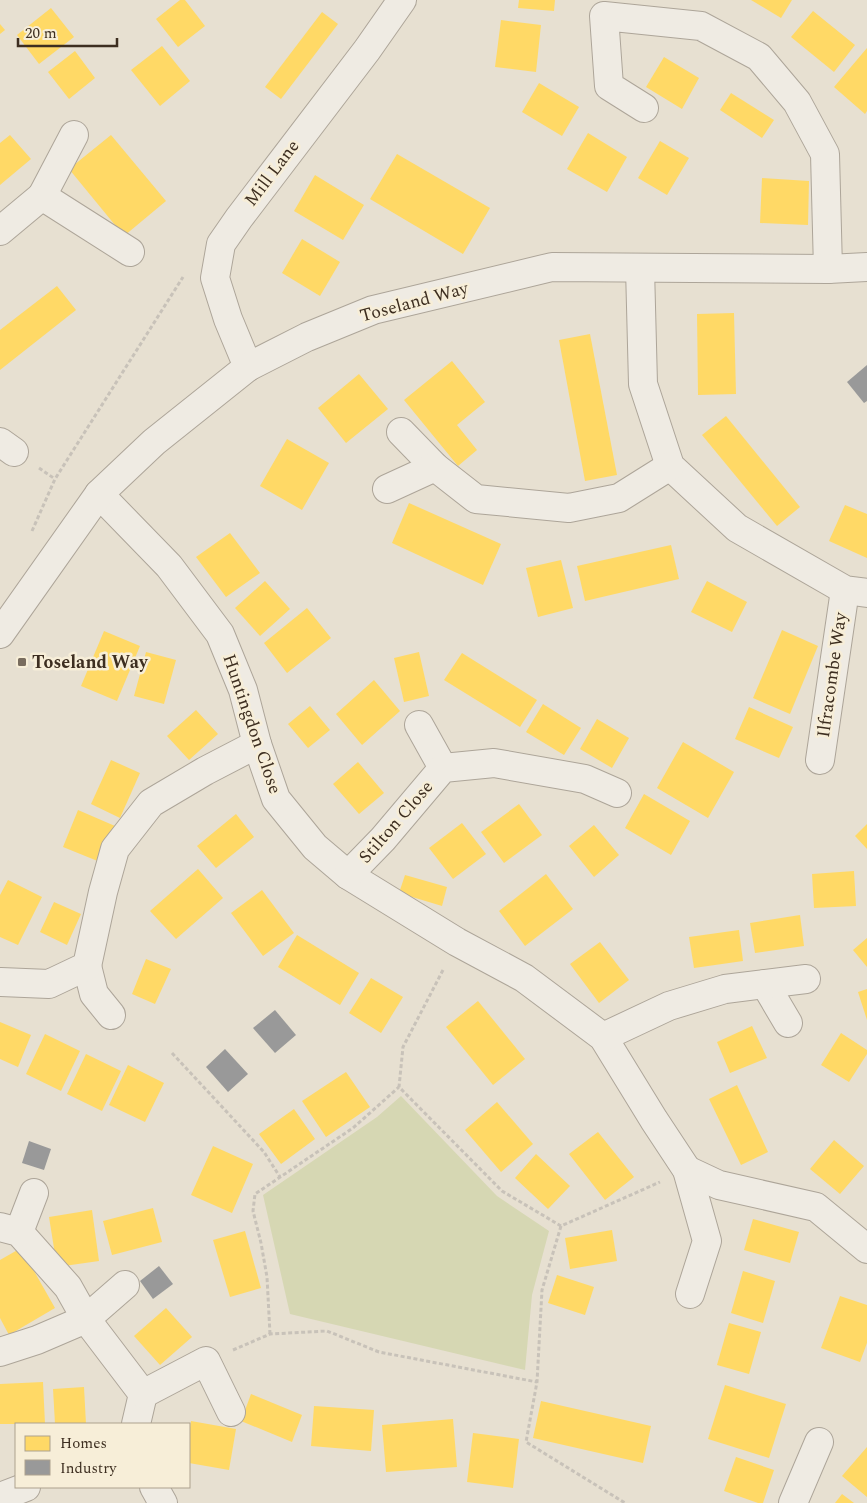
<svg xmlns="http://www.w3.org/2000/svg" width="867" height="1503" viewBox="0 0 867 1503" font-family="Spectral,serif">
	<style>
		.green { fill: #d6d7b3 }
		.homes { fill: #ffd966 }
		.industry { fill: #999 }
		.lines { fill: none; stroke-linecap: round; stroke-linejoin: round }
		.minor-casing { stroke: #ada599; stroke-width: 30 }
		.path { stroke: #c8c2b9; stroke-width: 3; stroke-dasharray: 4 2.5; stroke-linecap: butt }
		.minor { stroke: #efebe3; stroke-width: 28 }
		.poi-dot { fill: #786c5e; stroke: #f7eed8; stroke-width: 2 }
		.labels { text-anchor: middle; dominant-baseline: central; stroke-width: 5; stroke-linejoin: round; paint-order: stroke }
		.street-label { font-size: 18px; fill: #3d2e20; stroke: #f7eed8 }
		.poi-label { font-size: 18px; font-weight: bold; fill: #3d2e20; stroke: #f7eed8; text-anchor: start }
	</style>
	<rect width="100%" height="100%" fill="#e7e0d1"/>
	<path class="green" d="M401,1096L497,1196L549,1231L532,1295L525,1370L290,1314L263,1195L377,1117Z"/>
	<g class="homes">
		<path d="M180,0H185L205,26L178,47L156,19Z"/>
		<path d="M519,0H555L554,11L518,8Z"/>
		<path d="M751,0H792L781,18Z"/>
		<path d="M51,8L74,37L39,64L17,35Z"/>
		<path d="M813,11L855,45L834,72L791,37Z"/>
		<path d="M322,12L338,24L281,99L265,87Z"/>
		<path d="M501,20L541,25L536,72L495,67Z"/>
		<path d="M0,24L5,30L0,34Z"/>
		<path d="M162,46L190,81L160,106L131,70Z"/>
		<path d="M867,48V111L865,114L834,87Z"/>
		<path d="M75,51L95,78L69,99L48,72Z"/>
		<path d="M664,57L699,78L682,109L646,87Z"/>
		<path d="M539,83L579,107L562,136L522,112Z"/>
		<path d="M731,93L774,120L762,138L720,110Z"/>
		<path d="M588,133L627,157L607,192L567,169Z"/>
		<path d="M10,135L31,159L0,185V143Z"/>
		<path d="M111,135L166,201L124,236L69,169Z"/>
		<path d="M660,141L689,158L667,195L638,178Z"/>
		<path d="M397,154L490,208L463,254L370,199Z"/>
		<path d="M315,175L364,205L343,240L294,211Z"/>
		<path d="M762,178L809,181L808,225L760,223Z"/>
		<path d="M302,239L340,262L320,296L282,273Z"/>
		<path d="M57,286L76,310L0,370V330Z"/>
		<path d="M734,313L736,394L698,395L697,314Z"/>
		<path d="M590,334L617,475L585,481L559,340Z"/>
		<path d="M452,361L485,402L457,425L477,450L458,466L404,400Z"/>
		<path d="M359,374L388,409L346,443L318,408Z"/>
		<path d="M726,416L800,507L777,526L702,435Z"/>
		<path d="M287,439L329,463L302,510L260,486Z"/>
		<path d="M409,503L501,544L483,585L392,543Z"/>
		<path d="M845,505L867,514V558L829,541Z"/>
		<path d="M230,533L260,573L226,597L196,557Z"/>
		<path d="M671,545L679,579L585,601L577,566Z"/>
		<path d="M561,560L573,608L538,617L526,568Z"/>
		<path d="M265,581L290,609L260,636L235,608Z"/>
		<path d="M707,581L747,602L732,632L691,612Z"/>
		<path d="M307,608L331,638L287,673L264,643Z"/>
		<path d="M782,630L818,646L790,714L753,698Z"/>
		<path d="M104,631L140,646L117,701L81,686Z"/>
		<path d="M146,652L176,660L164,704L134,696Z"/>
		<path d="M419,652L429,696L404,702L394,658Z"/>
		<path d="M462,653L537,700L520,727L444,680Z"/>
		<path d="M374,680L400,711L362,745L336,714Z"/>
		<path d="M543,704L581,728L564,755L526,732Z"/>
		<path d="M310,706L330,730L308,748L288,724Z"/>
		<path d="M749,707L793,727L779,758L735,739Z"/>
		<path d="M196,710L218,734L189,760L167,736Z"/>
		<path d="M597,719L629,738L612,768L580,749Z"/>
		<path d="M683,742L734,772L708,818L657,788Z"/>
		<path d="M111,760L140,773L120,818L91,804Z"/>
		<path d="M358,762L384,793L359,814L333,784Z"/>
		<path d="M644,794L690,821L671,855L625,828Z"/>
		<path d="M519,804L542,835L504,863L481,832Z"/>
		<path d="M78,810L115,826L100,862L63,847Z"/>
		<path d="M236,814L254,837L216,868L197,846Z"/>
		<path d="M462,823L486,854L453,879L429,848Z"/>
		<path d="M867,824V849L855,836Z"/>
		<path d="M594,825L619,855L594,877L569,846Z"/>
		<path d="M198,869L223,898L176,939L150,911Z"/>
		<path d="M854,871L856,906L814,908L812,874Z"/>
		<path d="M546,874L573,909L525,946L499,911Z"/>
		<path d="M405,875L447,887L442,906L399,893Z"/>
		<path d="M8,880L42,897L18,945L0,937V895Z"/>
		<path d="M262,890L294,933L263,956L231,913Z"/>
		<path d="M54,902L81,914L67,945L40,932Z"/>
		<path d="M800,915L804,946L755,953L750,923Z"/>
		<path d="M739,930L743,961L694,968L689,937Z"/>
		<path d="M297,935L359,973L340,1005L278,967Z"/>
		<path d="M867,938V967L853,950Z"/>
		<path d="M600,942L629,980L599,1003L570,964Z"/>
		<path d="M146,959L171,969L155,1004L132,994Z"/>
		<path d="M371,978L403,997L381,1033L349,1013Z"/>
		<path d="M867,989V1020L858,992Z"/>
		<path d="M478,1001L525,1059L493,1085L446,1027Z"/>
		<path d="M0,1022L31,1035L18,1067L0,1059Z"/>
		<path d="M752,1026L767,1058L730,1073L717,1042Z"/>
		<path d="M841,1033L867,1050V1054L849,1082L821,1065Z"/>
		<path d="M45,1034L80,1051L61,1091L26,1074Z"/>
		<path d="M86,1054L121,1071L102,1111L67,1094Z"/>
		<path d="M128,1065L164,1083L145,1122L109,1105Z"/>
		<path d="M346,1072L370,1107L326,1137L302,1101Z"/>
		<path d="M737,1085L768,1152L741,1165L709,1099Z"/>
		<path d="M497,1102L533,1144L501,1172L465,1130Z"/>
		<path d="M294,1109L315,1139L281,1164L259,1134Z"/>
		<path d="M598,1132L634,1177L605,1200L569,1154Z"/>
		<path d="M834,1140L864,1166L840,1194L810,1169Z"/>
		<path d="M213,1146L253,1164L232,1213L191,1195Z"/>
		<path d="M536,1154L570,1186L548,1209L515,1178Z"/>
		<path d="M153,1208L162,1242L112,1255L103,1221Z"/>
		<path d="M92,1210L99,1261L57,1267L49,1217Z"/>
		<path d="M753,1219L799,1232L790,1263L744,1250Z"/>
		<path d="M612,1230L617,1261L570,1269L565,1238Z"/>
		<path d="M245,1231L261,1288L230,1297L213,1240Z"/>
		<path d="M21,1248L55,1308L9,1335L0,1318V1260Z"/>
		<path d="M743,1271L775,1281L763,1323L731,1313Z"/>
		<path d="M557,1275L594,1287L585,1315L548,1303Z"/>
		<path d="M840,1296L867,1305V1343L860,1362L821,1348Z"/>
		<path d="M166,1308L192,1337L160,1365L134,1336Z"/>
		<path d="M729,1323L761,1332L749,1374L717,1365Z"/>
		<path d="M43,1382L45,1424H0V1384Z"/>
		<path d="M725,1385L786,1404L769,1458L708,1439Z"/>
		<path d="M84,1387L86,1424H55L53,1389Z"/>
		<path d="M251,1394L302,1415L292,1442L241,1421Z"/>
		<path d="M541,1401L651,1426L643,1463L533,1438Z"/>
		<path d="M314,1406L374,1410L371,1451L311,1446Z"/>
		<path d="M453,1419L457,1467L386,1472L382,1425Z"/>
		<path d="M191,1421L236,1429L229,1470L189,1463V1434Z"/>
		<path d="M473,1433L519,1439L513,1488L467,1482Z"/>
		<path d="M867,1447V1497L842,1476Z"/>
		<path d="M736,1457L774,1470L763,1503H758L724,1491Z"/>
		<path d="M842,1494L854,1503H835Z"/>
	</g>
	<g class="industry">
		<path d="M867,365V401L864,403L847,382Z"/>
		<path d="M275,1010L296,1035L275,1053L253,1028Z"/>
		<path d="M225,1049L248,1074L228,1092L206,1067Z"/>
		<path d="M29,1141L51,1149L44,1170L22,1163Z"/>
		<path d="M159,1266L173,1284L153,1299L140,1281Z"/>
	</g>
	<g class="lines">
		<g class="minor-casing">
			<g id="minor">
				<path d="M644,108L609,86L604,16L701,26L759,57L797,102L825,154L828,269"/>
				<path d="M42,196L74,135"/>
				<path d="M0,231L42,196L130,252"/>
				<path d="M640,268L643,384L670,466L737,528L845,590L867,593"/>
				<path d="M248,367L228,319L215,278L221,244L239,218L367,50L402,0"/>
				<path d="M401,432L435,467L476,499L569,508L619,498L670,466"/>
				<path d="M0,442L14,452"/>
				<path d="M387,489L435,467"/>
				<path d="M99,494L169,566L220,634L243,690L257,744L276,799L315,847L348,875L457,942L524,978L603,1037L654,1120L687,1170L707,1241L690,1294"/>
				<path d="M0,634L99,494L154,442L248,367L307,337L373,310L552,267L828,269L867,267"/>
				<path d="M419,725L443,768"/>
				<path d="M820,760L845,590"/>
				<path d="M348,875L383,839L443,768L494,763L585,779L617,793"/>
				<path d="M87,966L94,994L111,1015"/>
				<path d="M1,982L49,984L87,966L103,892L115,849L151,803L205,771L257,744"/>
				<path d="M765,984L788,1023"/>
				<path d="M603,1037L669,1006L725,989L806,979"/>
				<path d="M687,1170L719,1185L816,1207L867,1249"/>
				<path d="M0,1227L19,1232L68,1287L86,1319L143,1394L136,1424"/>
				<path d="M19,1232L34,1193"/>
				<path d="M0,1352L37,1340L86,1319L125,1285"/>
				<path d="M143,1394L206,1361L231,1412"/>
				<path d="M154,1487L163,1503"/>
				<path d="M0,1497L26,1487"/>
				<path d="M793,1503L819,1442"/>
			</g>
		</g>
		<g class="path">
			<path d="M39,468L55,479"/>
			<path d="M32,531L55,479L183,277"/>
			<path d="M443,970L403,1047L399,1087L502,1191L561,1226L660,1182"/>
			<path d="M172,1053L264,1152L280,1177"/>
			<path d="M561,1226L542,1290L537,1382L526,1442L625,1503"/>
			<path d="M270,1334L267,1277L261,1243L253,1211L255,1194L353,1128L399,1087"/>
			<path d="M233,1350L270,1334L327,1331L379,1352L537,1382"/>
		</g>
		<use href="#minor" class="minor"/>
	</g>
	<rect class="poi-dot" x="17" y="657" width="10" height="10" rx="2.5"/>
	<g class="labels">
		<g class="street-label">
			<text transform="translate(272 173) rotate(-53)">Mill Lane</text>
			<text transform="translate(414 302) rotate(-15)">Toseland Way</text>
			<text transform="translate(832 675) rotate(-82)">Ilfracombe Way</text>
			<text transform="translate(252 724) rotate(71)">Huntingdon Close</text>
			<text transform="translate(396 822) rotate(-49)">Stilton Close</text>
		</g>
		<g class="poi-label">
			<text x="32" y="662">Toseland Way</text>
		</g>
	</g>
	<rect x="15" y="1423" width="175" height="65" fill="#f7eed8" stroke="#ada18e"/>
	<rect x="25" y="1436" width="25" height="15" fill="#ffd966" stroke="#ada18e"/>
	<text x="60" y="1448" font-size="15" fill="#3d2e20">Homes</text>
	<rect x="25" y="1460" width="25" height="15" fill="#999999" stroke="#ada18e"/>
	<text x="60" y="1473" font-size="15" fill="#3d2e20">Industry</text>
	<path d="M18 38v8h99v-8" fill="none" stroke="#3d2e20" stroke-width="2.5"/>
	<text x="25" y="38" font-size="15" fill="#3d2e20" stroke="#f7eed8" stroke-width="4" paint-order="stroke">20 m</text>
</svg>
